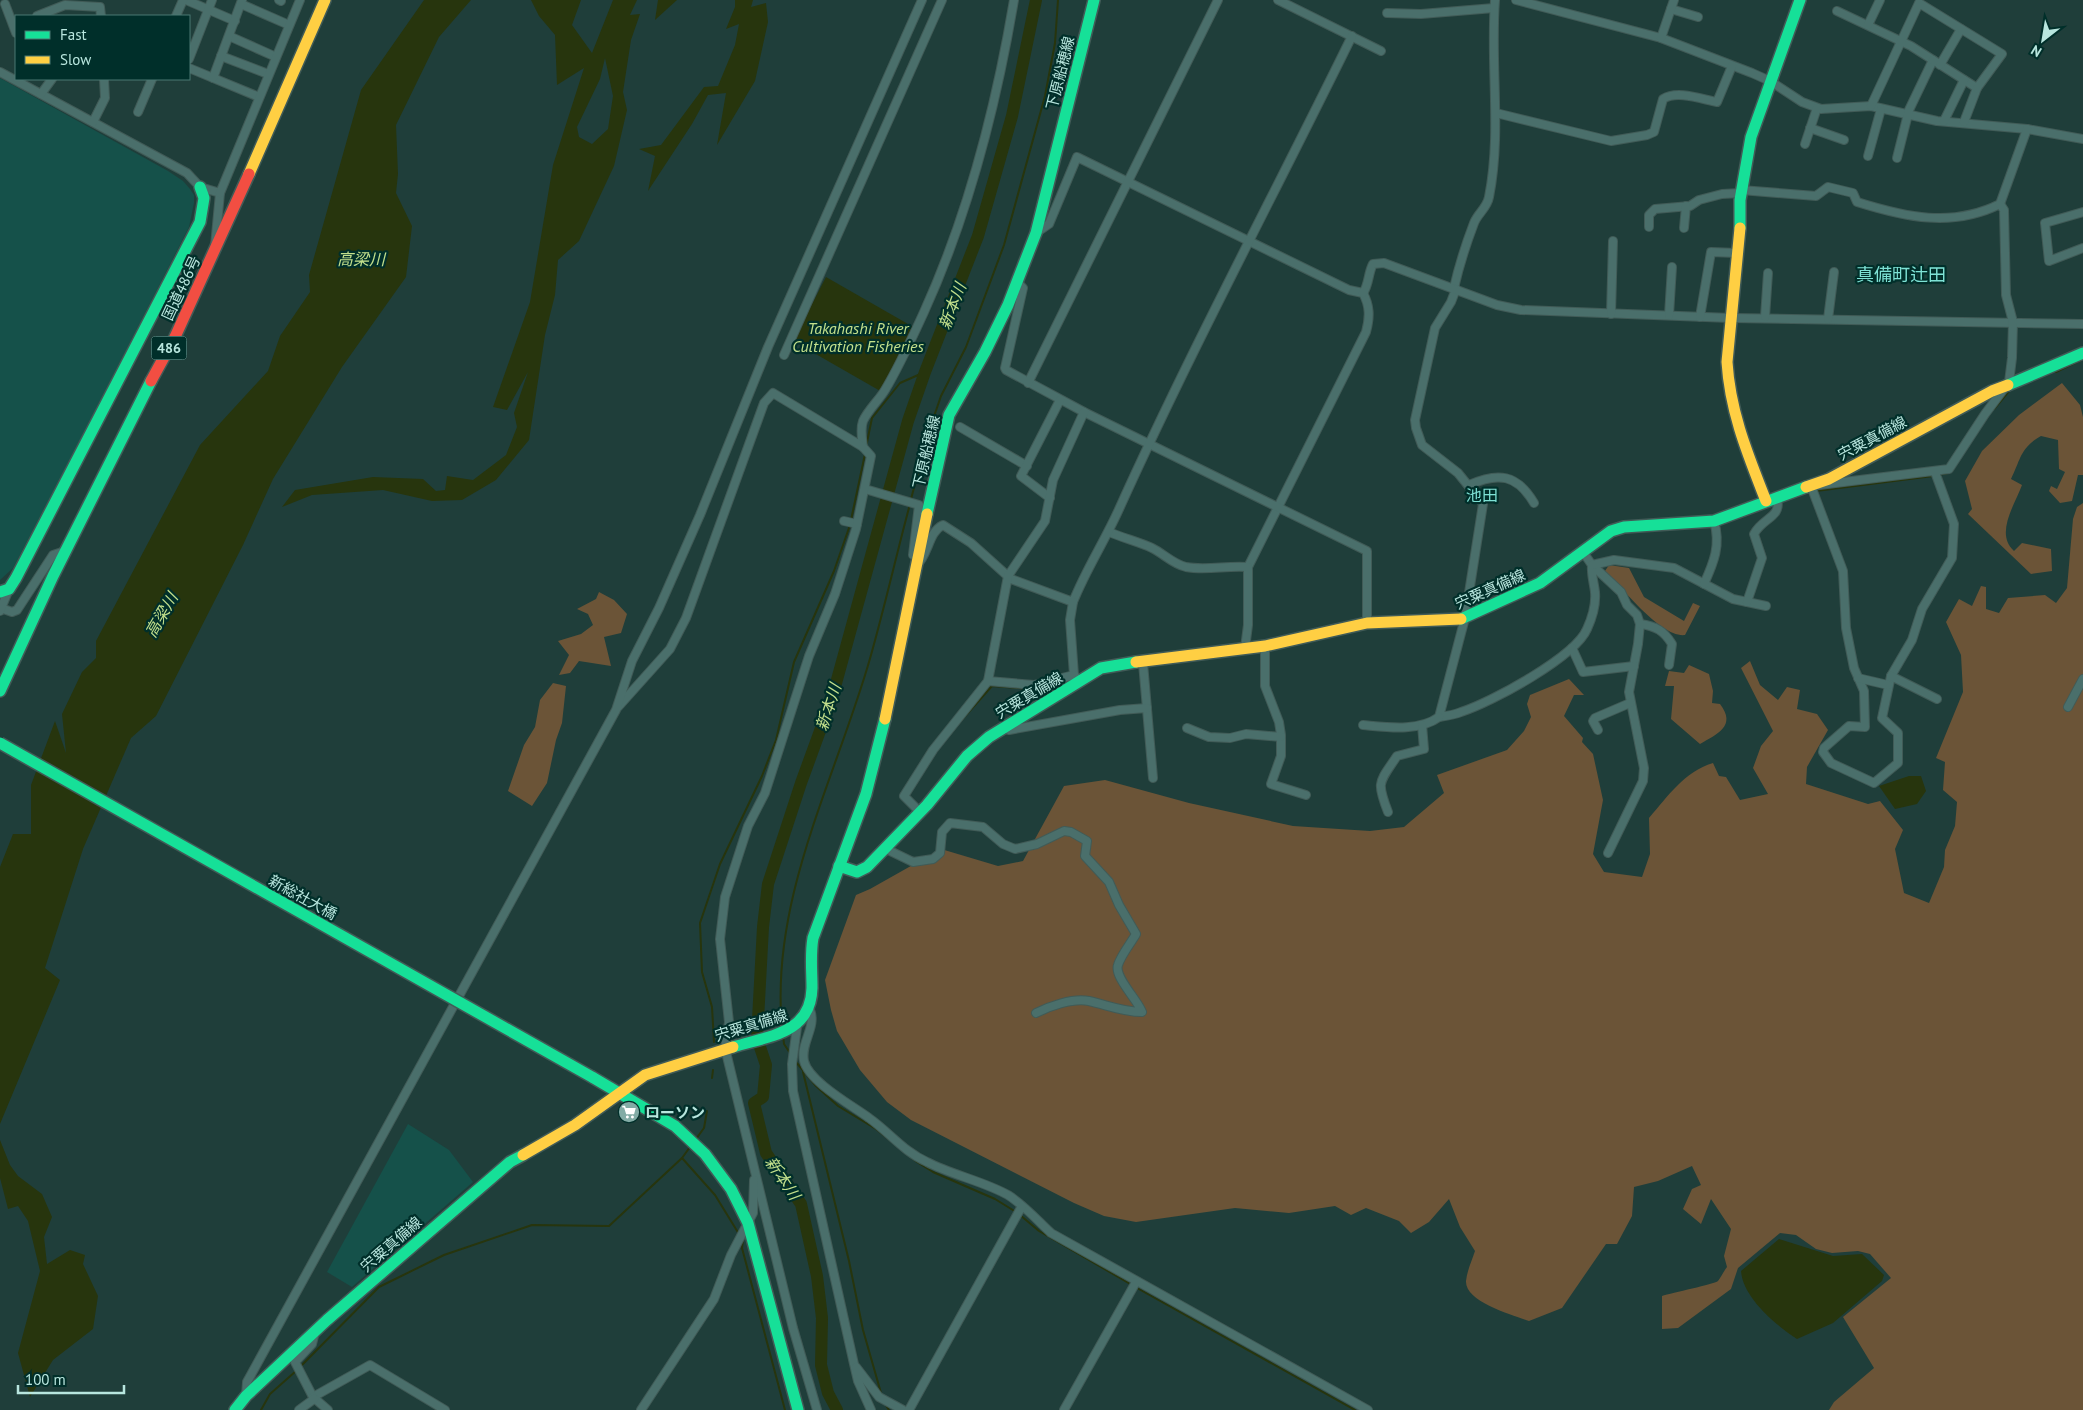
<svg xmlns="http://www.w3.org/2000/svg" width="2083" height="1410" viewBox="0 0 2083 1410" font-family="'PT Sans','Noto Sans JP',sans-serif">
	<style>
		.built { fill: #15514a }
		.green { fill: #6b5437 }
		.water { fill: #27350d; fill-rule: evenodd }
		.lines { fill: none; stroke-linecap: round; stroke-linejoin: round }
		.stream { stroke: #27350d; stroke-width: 2 }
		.river { stroke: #27350d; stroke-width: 12 }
		.street-casing { stroke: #415b57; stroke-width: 10 }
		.fast-casing { stroke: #415b57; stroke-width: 14 }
		.slow-casing { stroke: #415b57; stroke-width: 14 }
		.jam-casing { stroke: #415b57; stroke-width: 14 }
		.street { stroke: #4a6f6b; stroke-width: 8 }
		.fast { stroke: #16e098; stroke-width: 11 }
		.slow { stroke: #ffcf43; stroke-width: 11 }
		.jam { stroke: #f24e42; stroke-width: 11 }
		.fast-bridge-casing { stroke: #415b57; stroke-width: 14; stroke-linecap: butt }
		.fast-bridge { stroke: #16e098; stroke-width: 11 }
		.labels { text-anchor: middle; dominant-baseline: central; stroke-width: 4.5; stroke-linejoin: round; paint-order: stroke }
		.shield { fill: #002f2a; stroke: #81afa8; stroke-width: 1 }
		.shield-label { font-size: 14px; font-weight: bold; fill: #b8e6de }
		.street-label { font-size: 15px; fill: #b8e6de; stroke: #002f2a }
		.poi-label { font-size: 15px; font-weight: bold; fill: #b8e6de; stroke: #002f2a; text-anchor: start }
		.water-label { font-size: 16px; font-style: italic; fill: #c3e08c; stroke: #002f2a }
		.neighbourhood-label { font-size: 16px; fill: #7ee2d5; stroke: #002f2a }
		.quarter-label { font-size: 18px; fill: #7ee2d5; stroke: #002f2a }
	</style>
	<rect width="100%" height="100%" fill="#1f3e3a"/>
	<g class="built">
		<path d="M0,78L168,171L183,181L190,189L194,195V203L189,227L75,450L13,568L0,580Z"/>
		<path d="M408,1124L449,1150L473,1182L352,1287L327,1272Z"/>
	</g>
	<g class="green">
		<path d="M2062,383L2080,405L2083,417V475H2078L2072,501L2060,503L2049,491L2051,486L2057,489L2065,472L2059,469L2058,440L2041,436C2020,448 2021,459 2011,479L2022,485C2014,506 1995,534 2014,551L2022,543L2051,549L2052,571L2031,574L1968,514L1972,509L1965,481L1982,451L2019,415Z"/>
		<path d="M2083,503V1410H1829L1834,1402L1874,1368L1843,1317L1891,1278L1870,1254L1858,1251L1832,1253L1816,1249L1796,1235L1780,1233L1738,1268L1731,1289L1678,1328L1662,1329V1296C1672,1293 1714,1284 1718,1281C1721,1277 1724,1271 1727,1267L1724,1256L1731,1229L1711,1199L1701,1224L1683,1209L1692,1189L1701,1185L1692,1166L1658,1181L1634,1187L1632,1216L1617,1244H1606L1562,1308L1529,1321C1513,1315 1465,1302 1466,1281C1467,1271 1472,1260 1475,1251L1460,1227L1449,1199L1429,1222L1411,1233L1399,1221L1366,1208L1351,1215L1335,1206L1289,1213L1235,1208L1136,1222L1104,1216L1074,1203L911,1120L887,1102L860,1070L837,1031L831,1010L825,980L856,895L870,889L941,849L998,866L1023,861L1064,786L1105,780L1189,803L1293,826L1370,831L1404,827L1444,793L1437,775L1507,750L1524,731L1531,717L1527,704L1530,695L1569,679L1584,695H1574L1564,716L1583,738L1582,742L1593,754L1603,800L1593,854L1604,872L1642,877L1650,854L1649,818C1668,796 1684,772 1713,763L1719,776L1726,777L1740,800L1768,794L1753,768L1761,746L1773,731L1741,668L1750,661L1760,685L1778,700L1787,687L1800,690L1797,709L1817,714L1828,730L1807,767L1806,784L1868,804L1880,801L1903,830L1895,849L1904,893L1929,903L1944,867L1945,850L1955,826L1957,802L1943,790L1945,762L1936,758L1963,692L1961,655L1946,622L1959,599L1972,606L1981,586L1986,587V609L1999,613L2008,598L2045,595L2056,603L2067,588L2073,519L2077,507Z"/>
		<path d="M1609,565L1629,568L1644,597L1684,621L1693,603L1700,606L1685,635C1661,638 1622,587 1605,571Z"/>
		<path d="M599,592L614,600L627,614L621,633L604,637L611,666L579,661L570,673L559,675L569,655L558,641L581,634L593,625L588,614L577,609L596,599Z"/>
		<path d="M1689,665L1709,674L1713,691L1712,703L1720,704C1737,726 1717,734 1700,744L1671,719L1674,686H1665L1669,671L1684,673Z"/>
		<path d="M553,683L566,686L562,723L556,740L547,783L532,806L508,791L524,745L535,727L540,700Z"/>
	</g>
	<g class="water">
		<path d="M424,0H471L439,37L396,125L398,174L396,193L412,226L406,277L342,367L273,479L243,545L156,716L131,738L83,849L45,968L60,980L0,1124V867L13,834H31V785L55,721L66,753L62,714L82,672L96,658V641L200,445L268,371L280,336L310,292L309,275L361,90Z"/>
		<path d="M531,0H581L572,25L592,53L613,0H637L630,15L640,14L631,40L623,92L627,110L614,166L579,241L558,260L555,295L545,335L529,440L496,480L462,500L432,501L383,490L312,495L282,507L295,490L373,477L423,479L436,491L445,490L447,476L473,480L506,455L517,427L514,413L528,372L507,410L493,407L530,302L553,165L584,68L557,85L555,35L539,16ZM605,58L613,96L608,129L592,144L579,137L577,127L600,79Z"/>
		<path d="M658,0H677L655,20Z"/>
		<path d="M735,0H753L751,7L766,3L768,22L755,81L717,145L726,93L708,95L692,124L648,191L655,156L639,149L661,145L704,87L718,86L735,45L739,24L726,29L735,7Z"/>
		<path d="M826,277L915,328L882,392L793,341Z"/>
		<path d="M1909,776H1921L1926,791L1917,804L1895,809L1879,786Z"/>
		<path d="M0,1140L10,1165L18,1176L42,1194L52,1217L44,1237L47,1264L70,1250L85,1255L83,1264L98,1296L93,1329L53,1360L30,1397L18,1353L40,1271L28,1221L18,1206L8,1209L0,1178Z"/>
		<path d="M1779,1239L1833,1256L1862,1254L1884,1275L1882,1281L1833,1323L1797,1339C1776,1325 1743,1298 1741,1271Z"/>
	</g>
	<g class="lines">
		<g class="stream">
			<path d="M2056,372L2081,360"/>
			<path d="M1994,409L2010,390"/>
			<path d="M866,447L872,418L900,383L925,372"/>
			<path d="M1952,471L1960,458"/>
			<path d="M1938,475L1948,473"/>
			<path d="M1816,491L1933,476"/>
			<path d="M911,499L930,428L941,396L966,347L1004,245L1045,96L1055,43L1058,0"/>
			<path d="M851,520L865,454"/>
			<path d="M1551,582L1571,567"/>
			<path d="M958,724L992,686L1031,689L1044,686"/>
			<path d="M782,1028C770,900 834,782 869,662C884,610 896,556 910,504"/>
			<path d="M783,1035L784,1044L790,1053"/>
			<path d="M714,1042L712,1007L702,972L700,923L720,864L762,776L776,740L794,662L834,571L850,525"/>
			<path d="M796,1062L816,1086L838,1106L876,1129L917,1162L933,1172L995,1199L1016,1212"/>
			<path d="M803,1072L849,1261L863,1330L881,1393"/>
			<path d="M712,1078L713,1070"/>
			<path d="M696,1139L704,1128L707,1111"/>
			<path d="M682,1158L715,1195L739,1234"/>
			<path d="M1020,1215L1039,1231L1132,1285"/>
			<path d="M743,1240L742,1248L785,1410"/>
			<path d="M1137,1288L1355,1410"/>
			<path d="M301,1366L379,1287L444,1255L532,1225L609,1226L682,1158L690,1147"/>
			<path d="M885,1404L889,1410"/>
			<path d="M261,1410L270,1394L296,1371"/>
		</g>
		<path class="river" d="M837,1410L828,1393L821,1365L822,1318L817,1276L801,1204L766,1153L754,1103L763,1097L766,1065L757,1038L763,927L768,884L801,783L832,698L908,421L925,372L978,236L1012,116L1036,0"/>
		<g class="street-casing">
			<g id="street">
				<path d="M186,0L235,21"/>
				<path d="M279,0L281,1"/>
				<path d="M1278,0L1381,51"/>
				<path d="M1516,0L1661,38L1752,73L1770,81L1802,102L1821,109L1871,106L1937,121L2027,129L2083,139"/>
				<path d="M5,4L16,33"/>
				<path d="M241,4L289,25"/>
				<path d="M1671,9L1698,17"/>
				<path d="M1837,11L1911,46L1933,60L1909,110L1897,158"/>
				<path d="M1387,13L1421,14L1494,8"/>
				<path d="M37,16L65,5L100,7L101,16"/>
				<path d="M176,16L183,0"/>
				<path d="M1868,25L1880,0"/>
				<path d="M229,36L276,57"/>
				<path d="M1661,38L1674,0"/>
				<path d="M221,56L268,74"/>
				<path d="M189,59L212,0"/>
				<path d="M1933,60L1977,88L1964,122"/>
				<path d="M1940,65L1961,29"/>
				<path d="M189,68L259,97"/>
				<path d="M0,72L187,173L200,187L220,193L215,246"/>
				<path d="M213,78L242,0"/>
				<path d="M41,94L52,79"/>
				<path d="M1871,106L1919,3L2002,54L1977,88"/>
				<path d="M138,112L152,79"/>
				<path d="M1496,113L1611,141L1647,135L1654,132L1663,99C1677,90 1701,99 1717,102L1732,66"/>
				<path d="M1944,121L1964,80"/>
				<path d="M93,122L105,98L104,79"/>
				<path d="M1810,128L1844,140"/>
				<path d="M1805,144L1817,108"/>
				<path d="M1868,156L1881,109"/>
				<path d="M1741,190L1816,196L1828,187L1853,193L1857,202C1905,217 1952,228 2000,204L2027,129"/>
				<path d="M220,193L300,0"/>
				<path d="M2083,212L2045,223L2049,261L2083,248"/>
				<path d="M1649,227V215L1655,209L1690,206L1699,200L1722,194L1741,193"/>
				<path d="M1684,228L1686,206"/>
				<path d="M1036,233L1049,224L1077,157L1349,290L1363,293C1370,306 1370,317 1366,332L1248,567V625L1245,648"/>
				<path d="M1018,283L1023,288L1005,368L1006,370L1084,412L1367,551V623"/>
				<path d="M1454,288C1459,266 1466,244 1474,223C1478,213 1487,208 1489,197C1502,132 1490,66 1495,0"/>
				<path d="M1456,289L1451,302L1435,328L1415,420L1416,428L1422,445L1458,473L1483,504L1465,618L1439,717C1446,716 1454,715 1461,712C1492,702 1575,657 1587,629C1592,618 1596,603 1595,592C1594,583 1591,574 1592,565"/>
				<path d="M1363,293C1369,285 1368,273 1373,264L1384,263L1497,305L1521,310L1731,318L2083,324"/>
				<path d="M1611,314L1613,241"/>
				<path d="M1669,315L1672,267"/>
				<path d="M1700,317L1711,252L1737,253"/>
				<path d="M1765,317L1768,273"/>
				<path d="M1828,319L1834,272"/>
				<path d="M784,355L942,0"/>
				<path d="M1028,383L1218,0"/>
				<path d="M960,427L1027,466"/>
				<path d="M863,447C862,439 860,429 863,421C868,410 879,400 885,390C900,365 912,338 924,312C969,213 996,107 1014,0"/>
				<path d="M1935,472L1954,524L1952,558L1922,609L1912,640L1891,676L1882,718L1898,733V763L1874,783L1831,763L1823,752L1824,748L1849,726L1865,727L1864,691L1854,668L1846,628L1843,571L1811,486L1949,469L1985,414L2009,382L2012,358L2013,322L2006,295L2004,210L2000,204"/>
				<path d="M1469,485C1498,472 1517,474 1534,503"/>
				<path d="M865,489L919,505L913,555"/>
				<path d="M1050,498L1021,476L1060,400"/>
				<path d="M844,521L857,524"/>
				<path d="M1109,532C1123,538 1139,542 1152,548C1164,554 1173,564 1186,567C1207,571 1227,565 1248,567"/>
				<path d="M1583,552L1592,565L1621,592L1627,605L1637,615L1640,624L1638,644L1629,692L1644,768L1643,781L1608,853"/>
				<path d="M1592,565L1614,560L1674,568L1733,599L1766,606"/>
				<path d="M916,566C929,555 928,532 943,525L971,543L1011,579L1073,602C1086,569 1106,539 1120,507C1192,348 1275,193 1352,36"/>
				<path d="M1704,584C1714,562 1721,545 1714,521"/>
				<path d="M1073,602L1070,620L1074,675L1077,678"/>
				<path d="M1747,602L1762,558L1754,534C1763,517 1782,518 1777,498"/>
				<path d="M1,608L12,612L17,610L53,555L65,551"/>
				<path d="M0,611L9,589"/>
				<path d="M1640,624C1656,626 1664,631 1672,644L1669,665"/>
				<path d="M1265,646V686L1279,722L1281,735V756L1271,784L1306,795"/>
				<path d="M1572,648L1583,672L1634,666"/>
				<path d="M1143,663L1153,778"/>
				<path d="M1891,676L1937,699"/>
				<path d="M1858,678L1888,685"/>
				<path d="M988,681L1034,685L1074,675"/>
				<path d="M618,707L670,649L686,618L764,403L773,393L863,447L871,456L856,529L835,594L809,656L765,793L748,826L725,897L720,939L729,1022L725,1048L793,1328L817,1410"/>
				<path d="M2068,707L2083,679"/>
				<path d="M1363,725C1386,727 1419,732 1439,717"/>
				<path d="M1003,728L1009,730L1120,710L1147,708"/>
				<path d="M1187,728L1209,737L1230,738L1246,734L1281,737"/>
				<path d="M1598,730L1593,721L1595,718L1630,703"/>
				<path d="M920,812L904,796L933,750L988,681L1008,576L1045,521L1053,480L1084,412"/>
				<path d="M1388,812C1376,781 1379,783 1397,756L1424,749L1422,725"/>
				<path d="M884,848L913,862L933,859L940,853L942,832L950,823L983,827L1003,844L1015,849L1037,844L1064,831L1071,832L1087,841L1085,856L1109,882L1119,905L1136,934C1131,943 1121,955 1118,965C1114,977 1137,999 1142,1012C1123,1012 1107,1005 1089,1001C1072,998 1050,1006 1036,1013"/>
				<path d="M810,1010C817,1027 800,1043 804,1061C809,1082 853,1106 869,1118C889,1132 904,1152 927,1162C952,1175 983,1181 1008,1195C1024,1205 1037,1220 1051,1233L1368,1410"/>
				<path d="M797,1027L792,1064L793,1091L854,1364L858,1381L871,1410"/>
				<path d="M315,1332L312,1344L295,1362L313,1397L370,1365L445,1410"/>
				<path d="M856,1367L879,1397L903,1410"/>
				<path d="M246,1396L247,1382L616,710L632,661L659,608L700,515L768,347L922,0"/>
				<path d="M313,1397L328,1410"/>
				<path d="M299,1410L314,1399"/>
				<path d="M641,1410L714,1299L731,1255L753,1213L754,1180"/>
				<path d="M909,1410L1022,1206"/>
				<path d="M1064,1410L1136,1282"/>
			</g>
		</g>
		<g class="fast-casing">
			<g id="fast">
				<path d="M1740,228V200L1751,137L1800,0"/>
				<path d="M2008,385L2083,353"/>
				<path d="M927,514L949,415L985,352L1008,305L1036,233L1094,0"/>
				<path d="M0,592L9,589L16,578L200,222L204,198L200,187"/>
				<path d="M1461,619L1540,583L1611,531L1624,527L1714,521L1806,487"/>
				<path d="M0,691L53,576L151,381"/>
				<path d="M839,866L857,872L867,867L927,805L967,756L989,737L1101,668L1136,662"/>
				<path d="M733,1047C768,1036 811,1034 812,988C812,971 810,955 813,938L866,794L885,719"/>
				<path d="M592,1077L675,1126L705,1154L731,1189L748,1223L798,1410"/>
				<path d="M235,1410L246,1396L327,1320L510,1162L523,1155"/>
			</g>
		</g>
		<g class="slow-casing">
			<g id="slow">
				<path d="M249,174L325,0"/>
				<path d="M1740,228L1727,362C1730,412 1748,455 1766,501"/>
				<path d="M1806,487L1829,479L1992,391L2008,385"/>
				<path d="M1136,662L1265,646L1367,623L1461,619"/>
				<path d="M885,719L927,514"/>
				<path d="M523,1155L575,1125L645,1075L733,1047"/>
			</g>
		</g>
		<g class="jam-casing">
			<path id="jam" d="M151,381L175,337L249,174"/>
		</g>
		<use href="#street" class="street"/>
		<use href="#fast" class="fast"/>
		<use href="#slow" class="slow"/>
		<use href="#jam" class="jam"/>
		<g class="fast-bridge-casing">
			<path id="fast-bridge" d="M0,743L592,1077"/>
		</g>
		<use href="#fast-bridge" class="fast-bridge"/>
	</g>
	<defs>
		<g id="supermarket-disc" transform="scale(1.125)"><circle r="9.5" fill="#82aba5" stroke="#002f2a"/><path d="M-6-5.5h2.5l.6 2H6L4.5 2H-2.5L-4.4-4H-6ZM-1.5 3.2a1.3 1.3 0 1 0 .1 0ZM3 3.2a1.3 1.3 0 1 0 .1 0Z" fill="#fff"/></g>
	</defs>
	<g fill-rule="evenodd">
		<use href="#supermarket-disc" x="629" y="1112"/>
	</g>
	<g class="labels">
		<rect class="shield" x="151.5" y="336.5" width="35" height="23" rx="4"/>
		<g class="shield-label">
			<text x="169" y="348">486</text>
		</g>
		<g class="street-label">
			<text transform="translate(1060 73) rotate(-76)">下原船穂線</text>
			<text transform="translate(181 288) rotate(-65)">国道486号</text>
			<text transform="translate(1872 438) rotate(-28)">宍粟真備線</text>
			<text transform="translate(926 452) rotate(-77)">下原船穂線</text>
			<text transform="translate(1490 589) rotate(-24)">宍粟真備線</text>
			<text transform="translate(1029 695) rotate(-31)">宍粟真備線</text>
			<text transform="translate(303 897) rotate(29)">新総社大橋</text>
			<text transform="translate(751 1025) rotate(-17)">宍粟真備線</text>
			<text transform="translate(391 1244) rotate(-41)">宍粟真備線</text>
		</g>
		<g class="poi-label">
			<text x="645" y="1112">ローソン</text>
		</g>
		<g class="water-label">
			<text x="361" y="259">高梁川</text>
			<text transform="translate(952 306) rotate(-69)">新本川</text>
			<text x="858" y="328">Takahashi River<tspan x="858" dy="18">Cultivation Fisheries</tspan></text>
			<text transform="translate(161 615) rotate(-60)">高梁川</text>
			<text transform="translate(828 707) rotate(-72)">新本川</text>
			<text transform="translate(783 1178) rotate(56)">新本川</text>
		</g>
		<g class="neighbourhood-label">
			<text x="1482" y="495">池田</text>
		</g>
		<g class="quarter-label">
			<text x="1901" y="274">真備町辻田</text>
		</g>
	</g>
	<rect x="15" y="15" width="175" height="65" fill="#002f2a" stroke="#4a7872"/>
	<rect x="25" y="31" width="25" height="8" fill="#16e098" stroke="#4a7872"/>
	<text x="60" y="40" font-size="15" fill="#b8e6de">Fast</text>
	<rect x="25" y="56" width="25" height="8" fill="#ffcf43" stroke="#4a7872"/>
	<text x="60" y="65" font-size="15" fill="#b8e6de">Slow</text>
	<g transform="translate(2043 40) rotate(211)" stroke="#002f2a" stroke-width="4" paint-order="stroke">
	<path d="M0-4L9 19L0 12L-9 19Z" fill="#b8e6de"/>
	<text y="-8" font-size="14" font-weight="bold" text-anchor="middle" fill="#b8e6de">N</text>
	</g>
	<path d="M18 1385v8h106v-8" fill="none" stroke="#b8e6de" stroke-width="2.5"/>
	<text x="25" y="1385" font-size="15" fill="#b8e6de" stroke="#002f2a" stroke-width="4" paint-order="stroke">100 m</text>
</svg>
